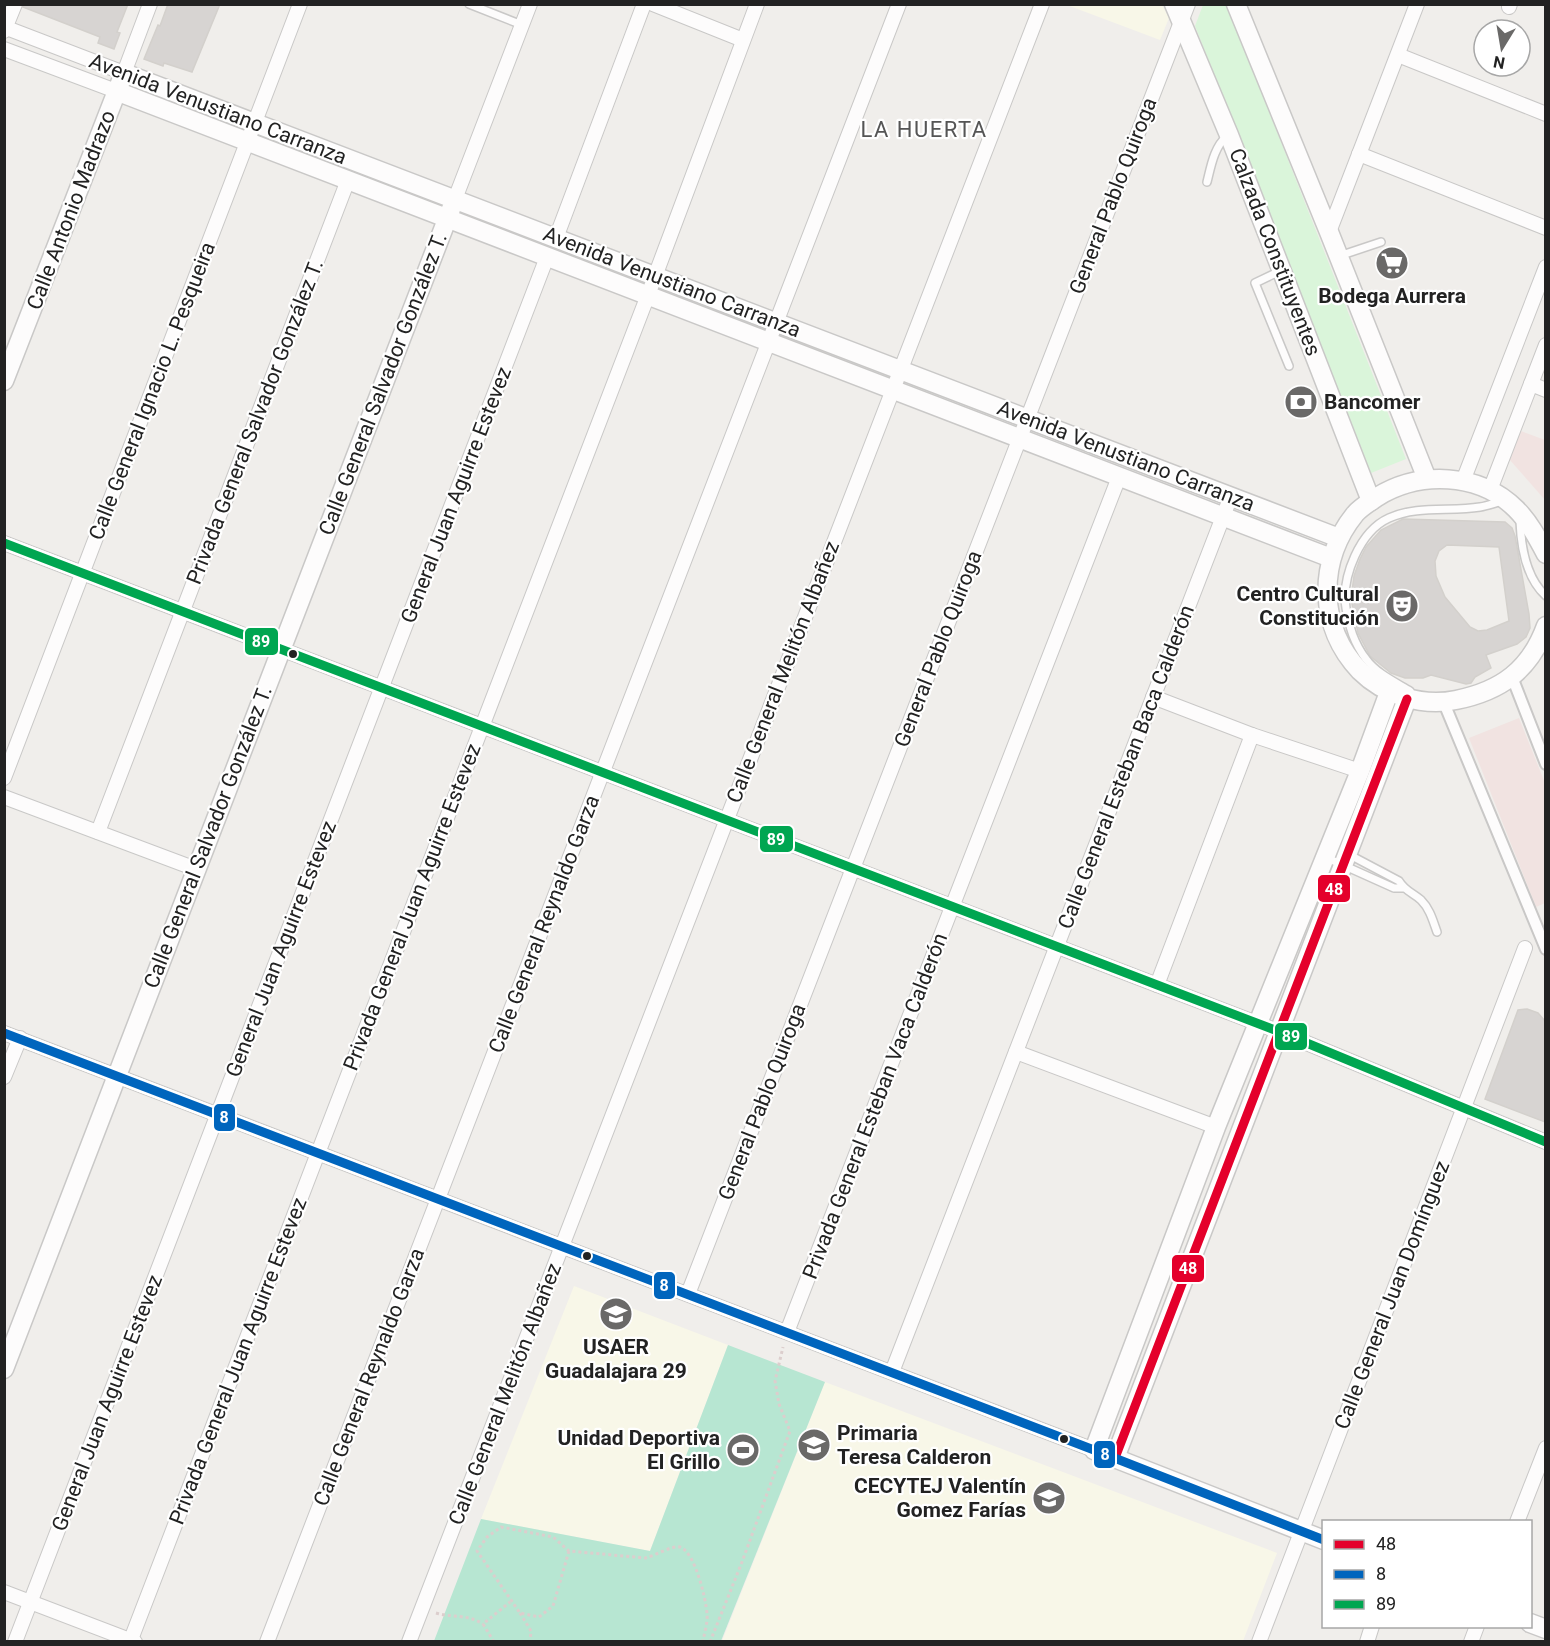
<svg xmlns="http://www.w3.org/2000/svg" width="1550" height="1646" viewBox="0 0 1550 1646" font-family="Roboto,sans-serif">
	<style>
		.commercial { fill: #f1e3e1 }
		.education { fill: #f8f7e8 }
		.park { fill: #daf5da }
		.pitch { fill: #b7e6d2 }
		.building { fill: #d7d4d2; stroke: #d3d0cc; stroke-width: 1.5; fill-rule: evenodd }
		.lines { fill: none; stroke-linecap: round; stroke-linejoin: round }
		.service-casing { stroke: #c9c8c7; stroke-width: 10 }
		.pedestrian-casing { stroke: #c9c8c7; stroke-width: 14 }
		.minor-casing { stroke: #c9c8c7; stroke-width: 16 }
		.tertiary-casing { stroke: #c9c8c7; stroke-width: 21 }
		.path { stroke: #dccecd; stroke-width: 3; stroke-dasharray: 3 3; stroke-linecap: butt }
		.service { stroke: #fdfcfc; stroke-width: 7 }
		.pedestrian { stroke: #fdfcfc; stroke-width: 10 }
		.minor { stroke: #fdfcfc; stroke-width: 14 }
		.tertiary { stroke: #fdfcfc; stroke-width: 18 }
		.bus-1-casing { stroke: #fff; stroke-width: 14 }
		.bus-2-casing { stroke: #fff; stroke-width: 14 }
		.bus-3-casing { stroke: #fff; stroke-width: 14 }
		.bus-1 { stroke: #e4002b; stroke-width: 9 }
		.bus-2 { stroke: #0065bd; stroke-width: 9 }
		.bus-3 { stroke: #00a651; stroke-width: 9 }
		.bus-dot { fill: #222; stroke: #fff; stroke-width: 2 }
		.labels { text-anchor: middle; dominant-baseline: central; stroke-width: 4.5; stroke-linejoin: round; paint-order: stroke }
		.street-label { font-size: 21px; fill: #222; stroke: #fff }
		.poi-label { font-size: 21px; font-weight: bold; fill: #222; stroke: #fff; text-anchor: end }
		.neighbourhood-label { font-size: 22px; letter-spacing: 1.5px; fill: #555; stroke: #fff }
		.line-badge { stroke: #fff; stroke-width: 2 }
		.badge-label { font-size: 16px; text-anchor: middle; font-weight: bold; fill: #fff }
	</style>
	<rect width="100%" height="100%" fill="#f0eeeb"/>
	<g class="commercial">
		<path d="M1521,431L1545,440V500L1509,459Z"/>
		<path d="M1519,718L1545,783V903L1536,907L1469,738Z"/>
	</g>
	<g class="education">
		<path d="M1067,5H1162L1169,18L1160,40Z"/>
		<path d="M574,1286L728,1345L650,1551L481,1519Z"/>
		<path d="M825,1382L1277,1553L1243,1641H722Z"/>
	</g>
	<path class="park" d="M1203,5H1227L1406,459L1371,473L1195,26Z"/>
	<path class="pitch" d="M728,1345L825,1382L721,1641H434L481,1519L650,1551Z"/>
	<g class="building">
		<path d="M24,4H128L117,32L120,33L114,49L98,43L100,37L23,7Z"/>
		<path d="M168,4H220L192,72L164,63L163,66L144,59L158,25L160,26Z"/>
		<path d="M1403,519L1505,522L1512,528L1515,536L1529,614L1530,628L1526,637L1517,644L1486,655L1491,668L1475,677L1471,683L1466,684L1431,675L1423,678H1405L1391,673L1370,656L1358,633L1351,599L1354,576L1360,559L1366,547L1381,530ZM1447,545L1499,547L1509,621L1487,630L1478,631L1470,627L1445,597L1436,576L1435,561L1439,551Z"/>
		<path d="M1527,1009L1538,1013L1545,1021V1122L1485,1099L1518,1010Z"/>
	</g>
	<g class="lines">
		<g class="service-casing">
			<g id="service">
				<path d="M469,4L522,25"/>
				<path d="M1207,182C1211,166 1214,147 1227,136"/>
				<path d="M1339,256L1381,242"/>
				<path d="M1280,271L1255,283L1289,366"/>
				<path d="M1520,521C1521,547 1526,578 1546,596"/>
				<path d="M1410,691C1395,682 1376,673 1366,659C1355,645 1348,625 1346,608C1341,577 1360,531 1389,518C1417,505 1451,512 1480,507C1487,506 1495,503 1502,501"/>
				<path d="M1348,854L1399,881C1405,891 1413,893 1421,900C1430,909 1433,921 1437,932"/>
				<path d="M1325,857L1394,888H1403"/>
			</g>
		</g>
		<g class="pedestrian-casing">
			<g id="pedestrian">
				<path d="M1512,677L1546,764"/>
				<path d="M1444,703L1546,949"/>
			</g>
		</g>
		<g class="minor-casing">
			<g id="minor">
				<path d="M653,4L743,40"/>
				<path d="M1509,7L1510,4"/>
				<path d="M4,27L124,73L150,4"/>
				<path d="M4,31L15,4"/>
				<path d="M4,49L116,91"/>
				<path d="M1398,55L1546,114"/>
				<path d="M1359,154L1546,228"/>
				<path d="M455,199L530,4"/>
				<path d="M1329,232L1417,4"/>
				<path d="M556,238L644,4"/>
				<path d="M1531,384L1546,390"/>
				<path d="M1463,481L1546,267"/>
				<path d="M1490,490L1546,345"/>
				<path d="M4,543L1280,1032L1546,1142"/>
				<path d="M1153,697L1252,735L1360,771"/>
				<path d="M4,778L300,4"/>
				<path d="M4,797L196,869"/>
				<path d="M98,832L348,180"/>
				<path d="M1157,985L1252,735"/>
				<path d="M4,1033L1094,1450"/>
				<path d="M1016,1052L1216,1127"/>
				<path d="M4,1077L20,1038"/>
				<path d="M688,1294L1188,4"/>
				<path d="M787,1332L1119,477"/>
				<path d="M892,1372L1231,496"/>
				<path d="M1517,1522L1546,1448"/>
				<path d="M4,1592L135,1642"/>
				<path d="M15,1642L547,257"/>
				<path d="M130,1642L648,295L757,4"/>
				<path d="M267,1642L899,4"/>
				<path d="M409,1642L1042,4"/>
				<path d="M1259,1642L1525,948"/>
				<path d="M1367,1642L1372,1626"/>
				<path d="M1471,1642L1477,1626"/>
			</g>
		</g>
		<g class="tertiary-casing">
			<g id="tertiary">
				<path d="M1174,4L1229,135L1371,501"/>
				<path d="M1236,4L1329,232L1427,479"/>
				<path d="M116,91L1331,558"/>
				<path d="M4,381L124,73L1339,538"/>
				<path d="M1546,554C1537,537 1529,522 1516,509C1479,472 1419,471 1377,497C1370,502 1361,507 1355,514C1317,561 1318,627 1360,671C1384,695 1422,707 1456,700C1501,691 1530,670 1546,626"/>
				<path d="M4,1369L451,209"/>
				<path d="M1115,1458L1407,699"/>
				<path d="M1324,1540L1094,1450L1216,1127L1360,771L1389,692"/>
				<path d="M1530,1623L1546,1629"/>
			</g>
		</g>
		<g class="path">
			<path d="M569,1551L553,1606L539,1617L520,1613L477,1551L487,1537L501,1527L553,1537L569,1551L645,1558C655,1556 672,1545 680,1547C695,1552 706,1599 707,1614C708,1623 704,1633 703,1642"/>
			<path d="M436,1613C453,1618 468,1614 483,1624"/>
			<path d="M520,1613L531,1631L530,1642"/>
			<path d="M494,1642L483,1624L510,1602"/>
			<path d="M710,1642L742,1562L790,1431L779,1404L775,1381L783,1347"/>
		</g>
		<use href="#service" class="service"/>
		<use href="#pedestrian" class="pedestrian"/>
		<use href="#minor" class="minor"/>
		<use href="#tertiary" class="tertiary"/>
		<g class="bus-1-casing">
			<path id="bus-1" d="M1115,1458L1407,699"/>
		</g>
		<g class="bus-2-casing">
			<path id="bus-2" d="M4,1033L1094,1450L1324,1540"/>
		</g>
		<g class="bus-3-casing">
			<path id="bus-3" d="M4,543L1280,1032L1546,1142"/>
		</g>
		<use href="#bus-1" class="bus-1"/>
		<use href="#bus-2" class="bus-2"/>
		<use href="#bus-3" class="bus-3"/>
	</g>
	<defs>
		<g id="supermarket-disc" transform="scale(1.725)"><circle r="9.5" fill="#6a6968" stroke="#fff"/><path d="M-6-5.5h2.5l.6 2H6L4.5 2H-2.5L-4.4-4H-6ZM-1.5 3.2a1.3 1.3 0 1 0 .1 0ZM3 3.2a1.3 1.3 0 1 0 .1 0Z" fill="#fff"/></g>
		<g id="bank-disc" transform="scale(1.725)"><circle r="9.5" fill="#6a6968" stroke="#fff"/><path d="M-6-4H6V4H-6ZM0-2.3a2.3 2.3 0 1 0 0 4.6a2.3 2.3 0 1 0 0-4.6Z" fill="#fff"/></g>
		<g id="theatre-disc" transform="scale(1.725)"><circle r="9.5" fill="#6a6968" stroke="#fff"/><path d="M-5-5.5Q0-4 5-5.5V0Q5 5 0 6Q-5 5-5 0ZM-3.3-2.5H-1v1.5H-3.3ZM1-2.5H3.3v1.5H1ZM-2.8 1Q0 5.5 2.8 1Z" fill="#fff"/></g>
		<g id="school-disc" transform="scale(1.725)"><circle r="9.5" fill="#6a6968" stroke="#fff"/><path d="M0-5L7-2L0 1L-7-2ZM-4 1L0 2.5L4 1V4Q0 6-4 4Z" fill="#fff"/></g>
		<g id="stadium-disc" transform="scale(1.725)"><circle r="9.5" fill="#6a6968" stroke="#fff"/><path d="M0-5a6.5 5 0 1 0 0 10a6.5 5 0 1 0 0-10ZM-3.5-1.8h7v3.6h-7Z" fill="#fff"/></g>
		<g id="university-disc" transform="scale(1.725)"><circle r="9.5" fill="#6a6968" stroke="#fff"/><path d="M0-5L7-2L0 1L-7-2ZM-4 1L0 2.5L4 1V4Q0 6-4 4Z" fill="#fff"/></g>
	</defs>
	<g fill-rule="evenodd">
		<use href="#supermarket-disc" x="1392" y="263"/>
		<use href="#bank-disc" x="1301" y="402"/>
		<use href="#theatre-disc" x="1402" y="606"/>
		<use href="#school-disc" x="616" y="1314"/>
		<use href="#school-disc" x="814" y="1445"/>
		<use href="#stadium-disc" x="743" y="1450"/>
		<use href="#university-disc" x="1049" y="1498"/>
	</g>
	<g class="bus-dot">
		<circle cx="293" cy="654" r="5"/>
		<circle cx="587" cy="1256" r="5"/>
		<circle cx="1064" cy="1439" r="5"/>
	</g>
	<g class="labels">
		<g class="street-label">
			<text transform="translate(218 109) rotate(21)">Avenida Venustiano Carranza</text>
			<text transform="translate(1113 196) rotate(-69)">General Pablo Quiroga</text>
			<text transform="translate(71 210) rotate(-69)">Calle Antonio Madrazo</text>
			<text transform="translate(1275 252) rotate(69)">Calzada Constituyentes</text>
			<text transform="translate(672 282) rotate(21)">Avenida Venustiano Carranza</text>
			<text transform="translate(383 384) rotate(-69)">Calle General Salvador González T.</text>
			<text transform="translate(152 391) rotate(-69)">Calle General Ignacio L. Pesqueira</text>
			<text transform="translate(255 422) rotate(-69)">Privada General Salvador González T.</text>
			<text transform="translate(1126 456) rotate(21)">Avenida Venustiano Carranza</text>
			<text transform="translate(456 495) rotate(-69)">General Juan Aguirre Estevez</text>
			<text transform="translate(938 649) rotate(-69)">General Pablo Quiroga</text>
			<text transform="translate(783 672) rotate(-69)">Calle General Melitón Albañez</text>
			<text transform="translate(1126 767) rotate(-69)">Calle General Esteban Baca Calderón</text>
			<text transform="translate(208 837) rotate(-69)">Calle General Salvador González T.</text>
			<text transform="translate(412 907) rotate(-69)">Privada General Juan Aguirre Estevez</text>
			<text transform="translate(544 924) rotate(-69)">Calle General Reynaldo Garza</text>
			<text transform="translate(281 949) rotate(-69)">General Juan Aguirre Estevez</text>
			<text transform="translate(762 1102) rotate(-69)">General Pablo Quiroga</text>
			<text transform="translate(875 1106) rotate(-69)">Privada General Esteban Vaca Calderón</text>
			<text transform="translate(1392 1295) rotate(-69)">Calle General Juan Domínguez</text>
			<text transform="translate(238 1361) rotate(-69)">Privada General Juan Aguirre Estevez</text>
			<text transform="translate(369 1377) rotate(-69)">Calle General Reynaldo Garza</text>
			<text transform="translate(505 1394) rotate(-69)">Calle General Melitón Albañez</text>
			<text transform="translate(107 1403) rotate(-69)">General Juan Aguirre Estevez</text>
		</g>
		<g class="poi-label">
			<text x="1392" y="296" text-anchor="middle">Bodega Aurrera</text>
			<text x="1324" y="402" text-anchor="start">Bancomer</text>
			<text x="1379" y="594">Centro Cultural<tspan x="1379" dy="24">Constitución</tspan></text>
			<text x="616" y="1347" text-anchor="middle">USAER<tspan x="616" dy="24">Guadalajara 29</tspan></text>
			<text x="837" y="1433" text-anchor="start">Primaria<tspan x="837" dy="24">Teresa Calderon</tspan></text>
			<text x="720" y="1438">Unidad Deportiva<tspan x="720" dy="24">El Grillo</tspan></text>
			<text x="1026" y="1486">CECYTEJ Valentín<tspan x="1026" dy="24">Gomez Farías</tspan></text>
		</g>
		<g class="neighbourhood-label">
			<text x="924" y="129">LA HUERTA</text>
		</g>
	</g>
	<g class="line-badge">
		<rect x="244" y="627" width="35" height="29" rx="6" fill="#00a651"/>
		<rect x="759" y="825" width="35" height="28" rx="6" fill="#00a651"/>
		<rect x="1317" y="874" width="34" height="29" rx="6" fill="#e4002b"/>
		<rect x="1274" y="1022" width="34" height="29" rx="6" fill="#00a651"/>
		<rect x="213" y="1103" width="23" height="29" rx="6" fill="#0065bd"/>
		<rect x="1171" y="1254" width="34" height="29" rx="6" fill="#e4002b"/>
		<rect x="653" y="1271" width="23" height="29" rx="6" fill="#0065bd"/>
		<rect x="1093" y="1440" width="23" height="29" rx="6" fill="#0065bd"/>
	</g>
	<g class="badge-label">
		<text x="261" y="647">89</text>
		<text x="776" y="845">89</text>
		<text x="1334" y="895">48</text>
		<text x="1291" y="1042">89</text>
		<text x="224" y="1123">8</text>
		<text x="1188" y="1274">48</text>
		<text x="664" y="1291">8</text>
		<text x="1105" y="1460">8</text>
	</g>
	<rect width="1550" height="1646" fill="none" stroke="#222222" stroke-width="12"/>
	<rect x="1322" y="1520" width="210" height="108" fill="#ffffff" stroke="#a7a7a7" stroke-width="1.5"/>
	<rect x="1334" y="1540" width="30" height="9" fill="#e4002b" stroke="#a7a7a7" stroke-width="1.5"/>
	<text x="1376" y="1550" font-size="18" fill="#222222">48</text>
	<rect x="1334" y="1570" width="30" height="9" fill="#0065bd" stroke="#a7a7a7" stroke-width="1.5"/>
	<text x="1376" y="1580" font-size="18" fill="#222222">8</text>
	<rect x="1334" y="1600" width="30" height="9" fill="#00a651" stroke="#a7a7a7" stroke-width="1.5"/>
	<text x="1376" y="1610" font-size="18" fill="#222222">89</text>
	<g transform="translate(1502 48) rotate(191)"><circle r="28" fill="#ffffff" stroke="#a7a7a7" stroke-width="1.5"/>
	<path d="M0-4.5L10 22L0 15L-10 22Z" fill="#6a6968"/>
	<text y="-9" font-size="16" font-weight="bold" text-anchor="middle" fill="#222222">N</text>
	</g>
</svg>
